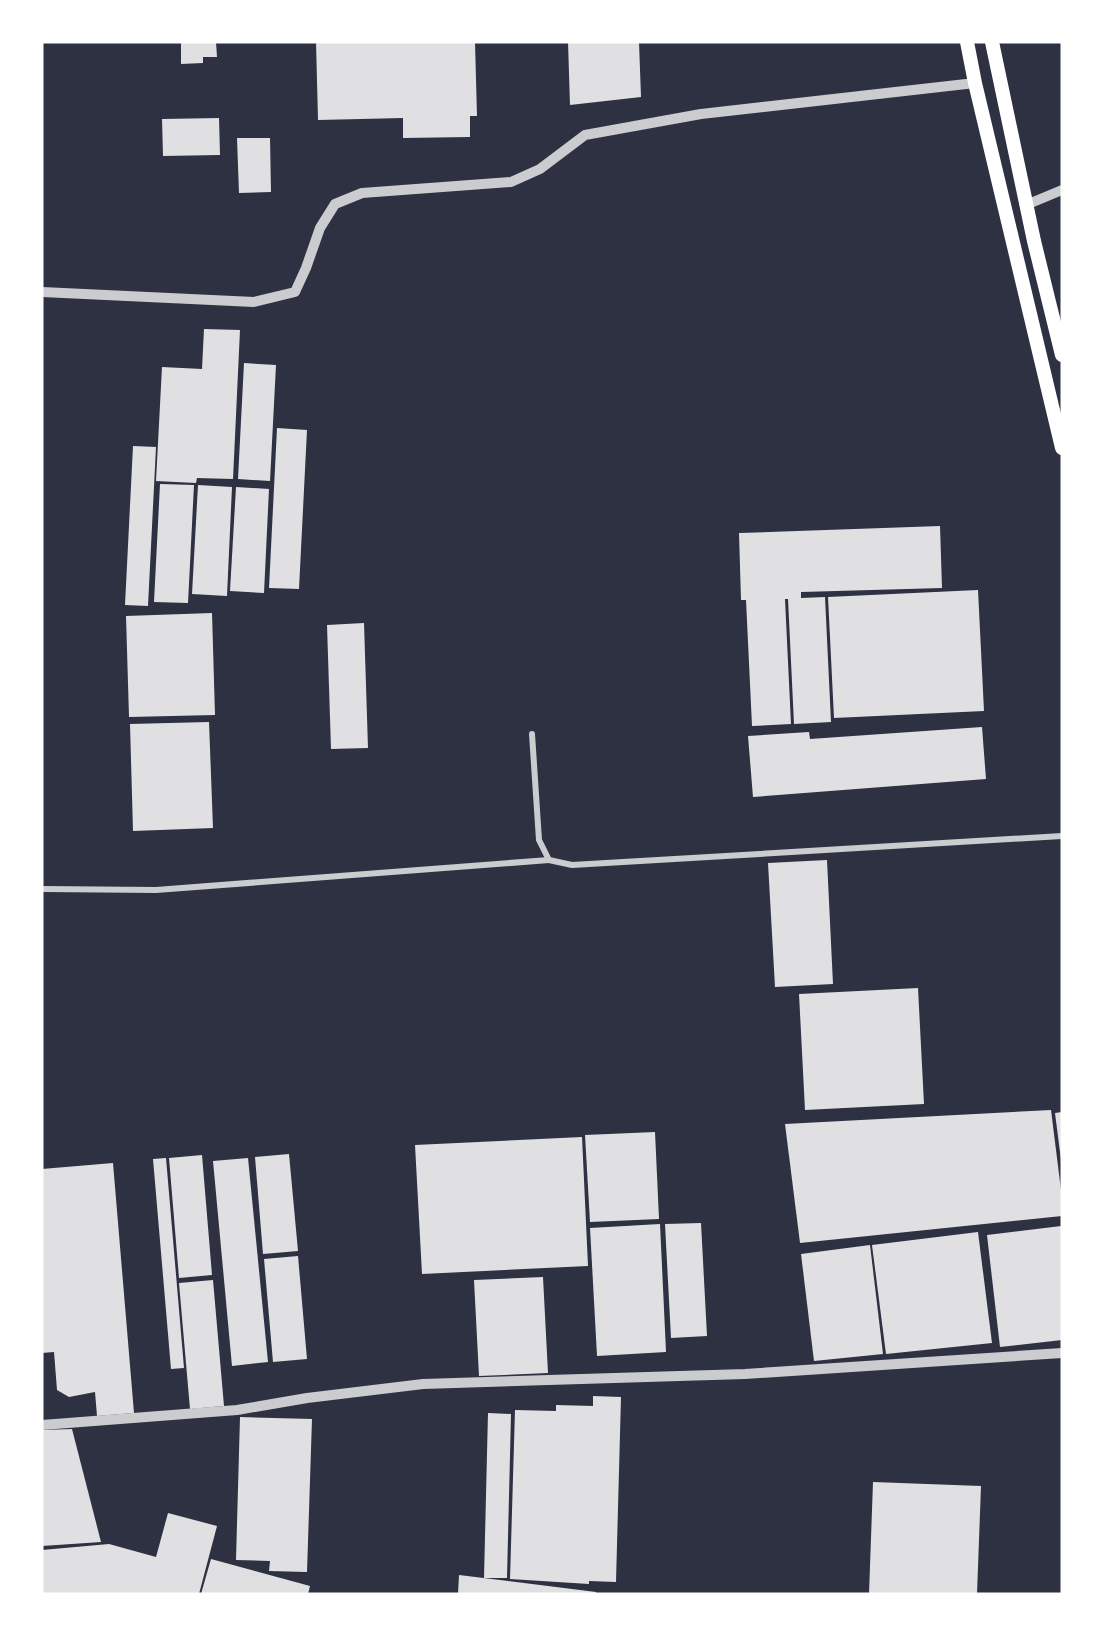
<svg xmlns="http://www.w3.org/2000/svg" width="1104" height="1636" viewBox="0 0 1104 1636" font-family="Mulish,sans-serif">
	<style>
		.building { fill: #e0e0e3 }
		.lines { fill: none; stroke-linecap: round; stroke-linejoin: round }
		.minor { stroke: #caccd0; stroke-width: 6 }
		.tertiary { stroke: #caccd0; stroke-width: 10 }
		.primary { stroke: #fff; stroke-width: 14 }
	</style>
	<rect width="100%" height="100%" fill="#2d3142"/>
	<g class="building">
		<path d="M181,42H216L217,57H203V63L181,64Z"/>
		<path d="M316,42H475L477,116H470V137L403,138V118L318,120Z"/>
		<path d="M568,42H639L641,97L570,105Z"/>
		<path d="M219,118L220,155L163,156L162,119Z"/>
		<path d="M237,138H270L271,192L239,193Z"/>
		<path d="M204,329L240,330L233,479L197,478L196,483L156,481L162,367L202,369Z"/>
		<path d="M244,363L276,365L270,481L238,479Z"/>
		<path d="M277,428L307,430L299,589L269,588Z"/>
		<path d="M133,446L156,447L148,606L125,605Z"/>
		<path d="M160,484L194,485L188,603L154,602Z"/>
		<path d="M198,485L232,487L227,596L192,594Z"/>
		<path d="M236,487L269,489L264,593L230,591Z"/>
		<path d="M940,526L942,588L801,592V598L825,597L831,722L794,724L788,599H785L791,724L752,726L746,600H741L739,533Z"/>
		<path d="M978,590L984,711L834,718L828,597Z"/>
		<path d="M212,613L215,715L129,717L126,616Z"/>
		<path d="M364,623L368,748L331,749L327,625Z"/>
		<path d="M209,722L213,828L133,831L130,724Z"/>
		<path d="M982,727L986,779L753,797L748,736L809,732L810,739Z"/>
		<path d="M827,860L833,984L775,987L768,863Z"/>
		<path d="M918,988L924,1104L805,1110L799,994Z"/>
		<path d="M1051,1110L1062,1198V1216L800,1243L785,1124Z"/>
		<path d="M1062,1112V1160H1061L1055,1113Z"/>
		<path d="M655,1132L659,1219L590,1222L585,1135Z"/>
		<path d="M582,1137L588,1266L422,1274L415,1145Z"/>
		<path d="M289,1154L298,1251L263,1254L255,1157Z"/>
		<path d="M202,1155L212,1275L179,1278L169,1158Z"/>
		<path d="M166,1158L184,1368L171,1369L153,1159Z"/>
		<path d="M248,1158L268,1362L232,1366L213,1161Z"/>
		<path d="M113,1163L134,1413L97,1416L95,1392L69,1397L57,1390L54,1352L42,1353V1169Z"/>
		<path d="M701,1223L707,1336L671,1338L665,1224Z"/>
		<path d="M660,1224L666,1352L597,1356L590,1228Z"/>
		<path d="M1061,1226L1062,1340L1000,1347L987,1235Z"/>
		<path d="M978,1232L992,1343L886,1354L872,1245Z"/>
		<path d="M870,1245L883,1354L814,1361L801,1254Z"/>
		<path d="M298,1256L307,1359L273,1362L264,1259Z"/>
		<path d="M543,1277L548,1373L479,1376L474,1280Z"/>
		<path d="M213,1280L224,1406L190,1409L179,1283Z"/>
		<path d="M593,1396L621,1397L616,1582L589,1581V1584L510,1579L515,1410L556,1411V1405L593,1406Z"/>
		<path d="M488,1413L511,1414L507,1578H484Z"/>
		<path d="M240,1417L312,1419L307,1572L269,1571L270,1561L236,1560Z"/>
		<path d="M72,1429L101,1542L42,1546V1430Z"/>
		<path d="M873,1482L981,1486L977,1594H869Z"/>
		<path d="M168,1513L217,1526L199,1594H42V1550L109,1544L156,1557Z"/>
		<path d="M211,1559L310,1586L308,1594H201Z"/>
		<path d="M459,1575L596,1592V1594H458Z"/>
	</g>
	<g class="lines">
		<g class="minor">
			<path d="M532,734L539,840L549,860L572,865L1062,836"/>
			<path d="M42,889L156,890L549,860"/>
		</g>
		<g class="tertiary">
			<path d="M1026,205L1062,190"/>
			<path d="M42,292L254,302L295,292L306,268L320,228L335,204L362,193L511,182L540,169L585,135L701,114L975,83"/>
			<path d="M42,1425L237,1410L307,1398L423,1384L745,1374L1062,1353"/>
		</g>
		<g class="primary">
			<path d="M967,42L975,83L1062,448"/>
			<path d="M992,42L1034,241L1062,355"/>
		</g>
	</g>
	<rect width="1104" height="1636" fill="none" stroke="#ffffff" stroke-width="87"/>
</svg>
